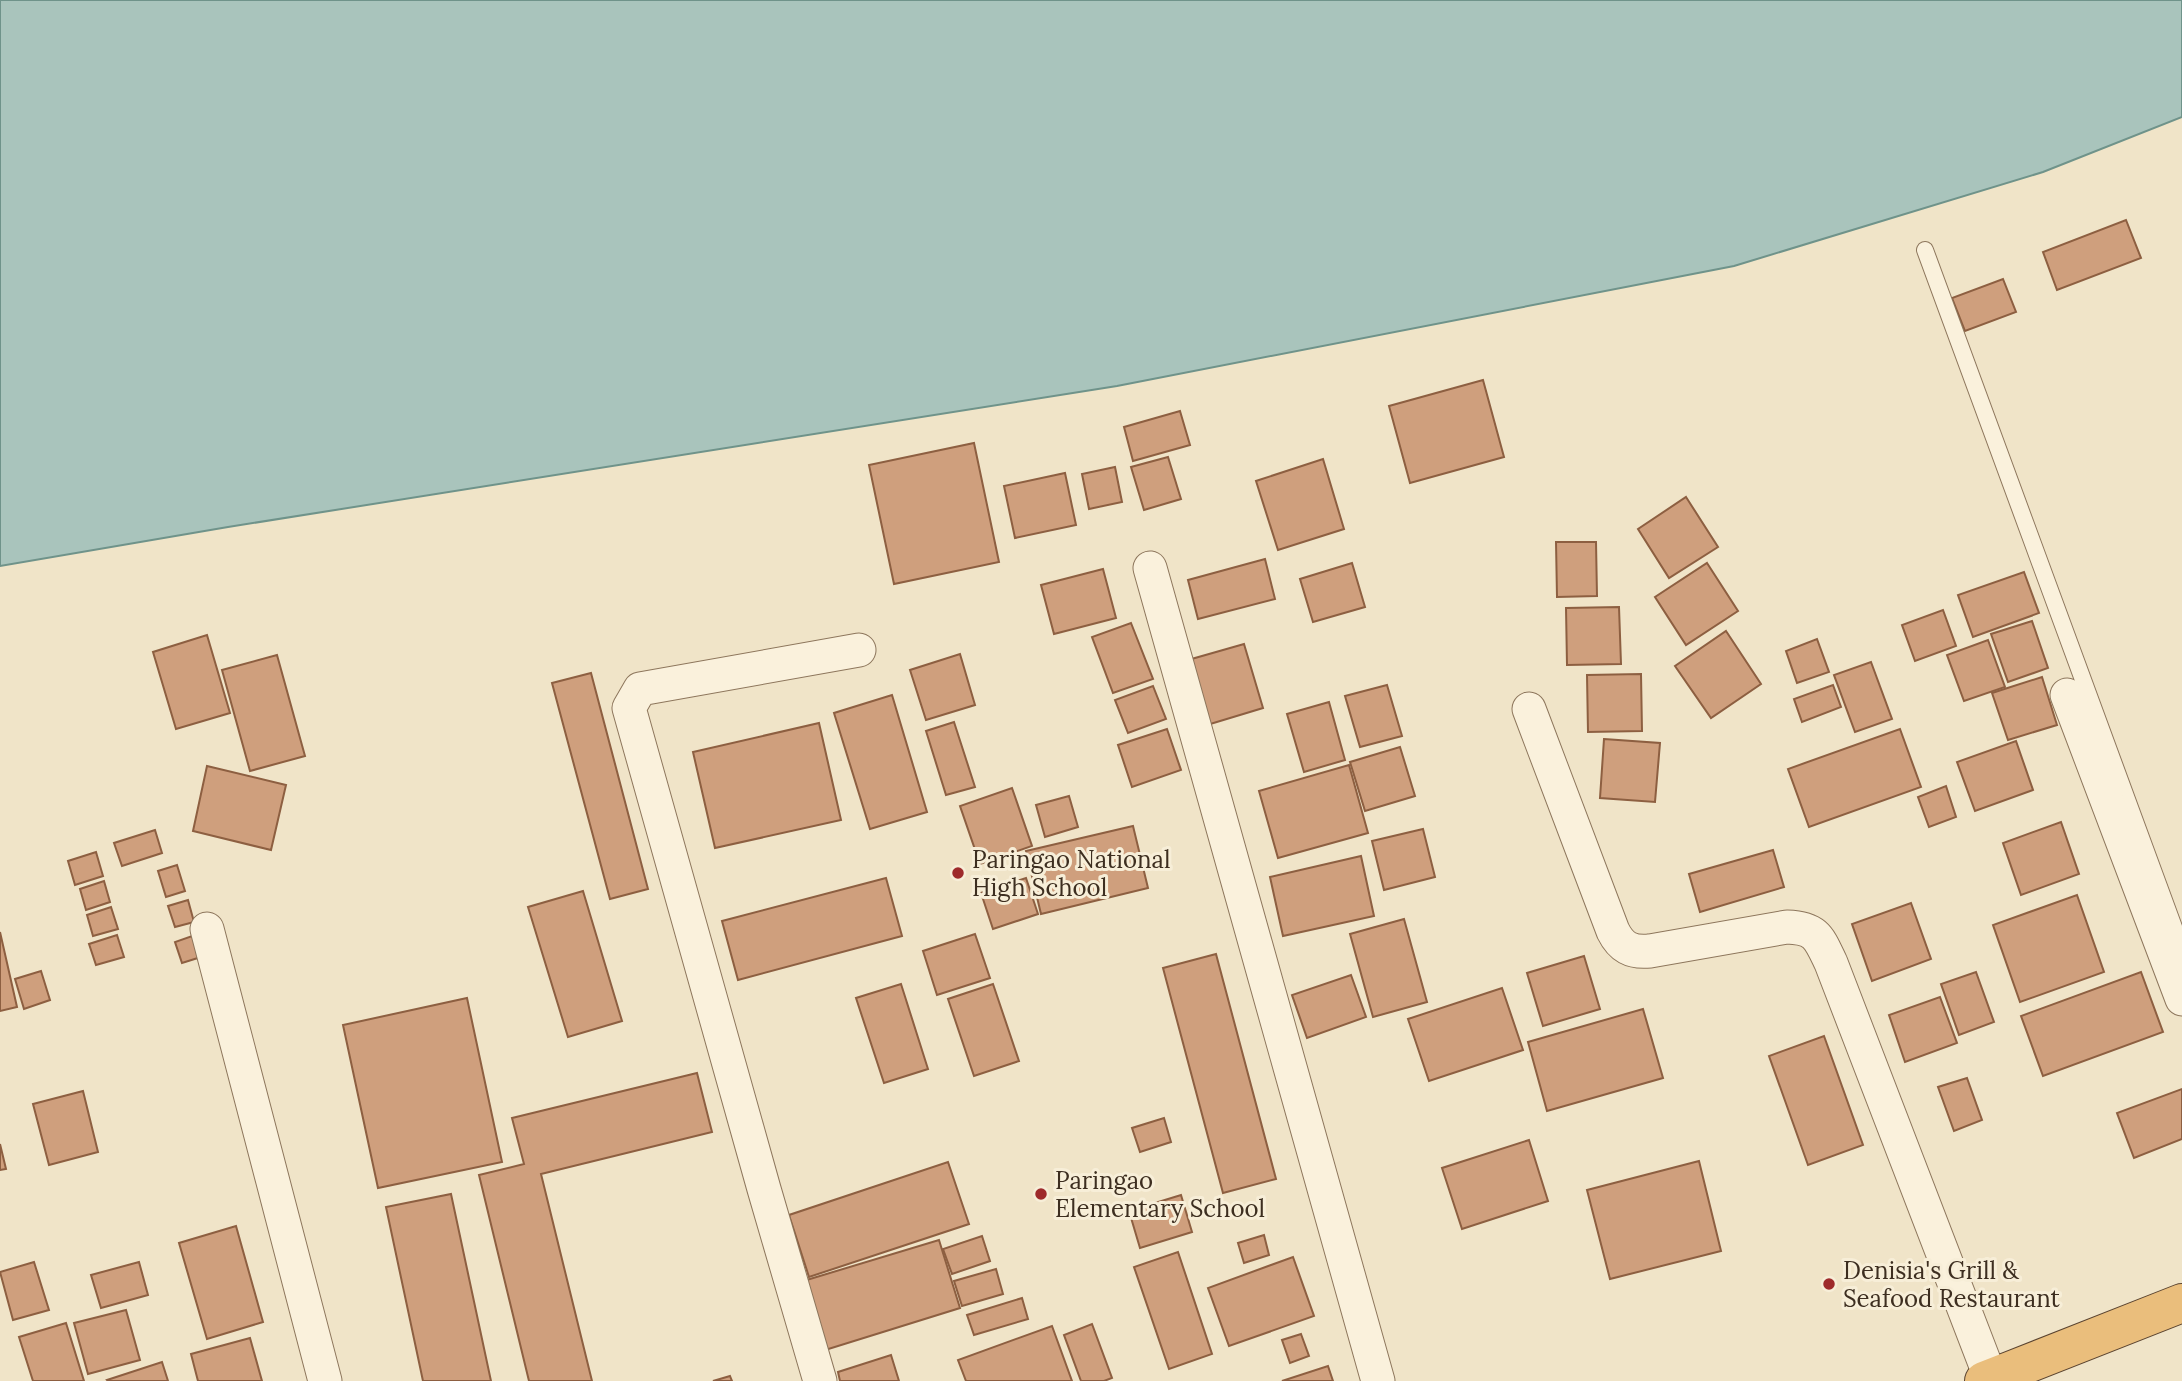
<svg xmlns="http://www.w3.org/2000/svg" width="2182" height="1381" viewBox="0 0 2182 1381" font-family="Lora,serif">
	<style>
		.water { fill: #a9c4bc; stroke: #6f938a; stroke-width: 2 }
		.building { fill: #cf9f7d; stroke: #8d5f41; stroke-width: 2 }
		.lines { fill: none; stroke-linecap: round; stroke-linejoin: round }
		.service-casing { stroke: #8d765c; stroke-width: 18 }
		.minor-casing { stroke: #8d765c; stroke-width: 35 }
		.trunk-casing { stroke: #5b4430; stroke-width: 40 }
		.service { stroke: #faf1dc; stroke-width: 16 }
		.minor { stroke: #faf1dc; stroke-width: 33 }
		.trunk { stroke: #eabe7c; stroke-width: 38 }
		.poi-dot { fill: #9e2a2b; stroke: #f7eed8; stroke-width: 2.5 }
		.labels { text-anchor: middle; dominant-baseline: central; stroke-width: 6; stroke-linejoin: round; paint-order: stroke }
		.poi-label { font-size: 24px; fill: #3d2e20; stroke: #f7eed8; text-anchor: start }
	</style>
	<rect width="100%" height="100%" fill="#f0e4c8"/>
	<path class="water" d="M0,0H2182V117L2043,172L1734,266L1117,386L228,527L0,566Z"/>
	<g class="building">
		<path d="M2126,220L2141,258L2057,290L2043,252Z"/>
		<path d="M2003,279L2016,312L1965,331L1952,298Z"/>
		<path d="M1483,380L1504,457L1410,483L1389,406Z"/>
		<path d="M1180,411L1190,445L1133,461L1124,427Z"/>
		<path d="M974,443L999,562L894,584L869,465Z"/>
		<path d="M1168,457L1181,499L1144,510L1131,467Z"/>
		<path d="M1323,459L1344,529L1278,550L1256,481Z"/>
		<path d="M1115,467L1122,502L1089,509L1082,474Z"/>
		<path d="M1065,473L1076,525L1015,538L1004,486Z"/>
		<path d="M1686,497L1718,547L1669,578L1638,529Z"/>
		<path d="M1556,542H1596L1597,596L1557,597Z"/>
		<path d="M1265,559L1275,599L1198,619L1188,580Z"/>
		<path d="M1352,563L1365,607L1313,622L1300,579Z"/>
		<path d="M1707,563L1738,611L1686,645L1655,597Z"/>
		<path d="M1103,569L1116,618L1054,634L1041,585Z"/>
		<path d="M2024,572L2039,613L1973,637L1958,595Z"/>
		<path d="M1619,607L1621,664L1567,665L1566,608Z"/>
		<path d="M1943,610L1956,646L1915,661L1902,625Z"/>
		<path d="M2032,621L2048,668L2008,682L1991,634Z"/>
		<path d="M1131,623L1153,679L1113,693L1092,637Z"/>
		<path d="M1726,631L1761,684L1711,718L1675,666Z"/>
		<path d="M207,635L230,713L176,729L153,652Z"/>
		<path d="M1817,639L1829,672L1797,683L1786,651Z"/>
		<path d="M1988,640L2005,687L1964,701L1947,655Z"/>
		<path d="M1244,644L1263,708L1207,725L1188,660Z"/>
		<path d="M960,654L975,705L926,720L910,670Z"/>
		<path d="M277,655L305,756L250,771L222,670Z"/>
		<path d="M1871,662L1892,719L1855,732L1834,675Z"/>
		<path d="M591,673L648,889L610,899L552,683Z"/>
		<path d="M1641,674L1642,731L1588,732L1587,675Z"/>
		<path d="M2042,677L2057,725L2008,740L1992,693Z"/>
		<path d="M1387,685L1402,736L1360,747L1345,696Z"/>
		<path d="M1833,685L1841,707L1802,722L1794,699Z"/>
		<path d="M1153,686L1166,719L1128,733L1115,700Z"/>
		<path d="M892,695L927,812L870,829L834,713Z"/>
		<path d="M1329,702L1345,760L1304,772L1287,714Z"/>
		<path d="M954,722L975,787L946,795L926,731Z"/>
		<path d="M819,723L841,820L715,848L693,752Z"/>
		<path d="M1167,729L1181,770L1132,787L1118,745Z"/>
		<path d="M1900,729L1921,787L1809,827L1788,769Z"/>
		<path d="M1604,739L1660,743L1655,802L1600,798Z"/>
		<path d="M2016,741L2033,790L1975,811L1957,762Z"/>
		<path d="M1400,747L1415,796L1365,811L1350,762Z"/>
		<path d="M1349,765L1368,833L1278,858L1259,791Z"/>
		<path d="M207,766L286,785L271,850L193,831Z"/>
		<path d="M1946,786L1956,817L1929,827L1918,797Z"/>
		<path d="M1012,788L1032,846L980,864L960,806Z"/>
		<path d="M1069,796L1078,827L1045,837L1036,805Z"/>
		<path d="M2061,822L2079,874L2021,895L2003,843Z"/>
		<path d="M1133,826L1148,888L1041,914L1026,851Z"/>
		<path d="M1423,829L1435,877L1384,890L1372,841Z"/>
		<path d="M155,830L162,853L122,866L114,843Z"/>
		<path d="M1773,850L1784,887L1700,912L1689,874Z"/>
		<path d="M96,852L103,876L75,885L68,861Z"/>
		<path d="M1361,856L1374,916L1283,936L1270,877Z"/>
		<path d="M177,865L185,891L166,897L158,871Z"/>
		<path d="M886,878L902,936L738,980L722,921Z"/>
		<path d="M1026,878L1038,914L993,929L981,893Z"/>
		<path d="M104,881L110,902L86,910L80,889Z"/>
		<path d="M583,891L622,1021L568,1037L528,907Z"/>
		<path d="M2077,895L2104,972L2020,1002L1993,925Z"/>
		<path d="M188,900L194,922L175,927L168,906Z"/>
		<path d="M1911,903L1931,959L1872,981L1852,924Z"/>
		<path d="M111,907L118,929L93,936L87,915Z"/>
		<path d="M1404,919L1427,1002L1373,1017L1350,934Z"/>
		<path d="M0,932L17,1007L0,1011Z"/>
		<path d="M975,934L990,978L937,995L923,951Z"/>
		<path d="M117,935L124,957L96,965L89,944Z"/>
		<path d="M195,935L201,957L182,963L175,942Z"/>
		<path d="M1216,954L1276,1179L1223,1193L1163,968Z"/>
		<path d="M1584,956L1600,1009L1543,1026L1527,973Z"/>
		<path d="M41,971L50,1000L24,1009L15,979Z"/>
		<path d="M1976,972L1994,1022L1959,1035L1941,984Z"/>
		<path d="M2141,972L2163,1032L2043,1076L2021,1016Z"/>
		<path d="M1351,975L1366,1017L1307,1038L1292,995Z"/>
		<path d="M901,984L928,1069L884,1083L856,998Z"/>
		<path d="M993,984L1019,1061L974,1076L948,999Z"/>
		<path d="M1502,988L1523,1050L1429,1081L1408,1019Z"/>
		<path d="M1940,997L1957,1043L1905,1062L1889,1015Z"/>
		<path d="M467,998L502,1162L378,1188L343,1025Z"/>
		<path d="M1643,1009L1663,1078L1547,1111L1528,1042Z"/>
		<path d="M1824,1036L1863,1145L1808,1165L1769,1056Z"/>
		<path d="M697,1073L712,1132L541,1174L592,1381H529L479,1175L524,1164L512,1118Z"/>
		<path d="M1967,1078L1982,1120L1954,1131L1938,1087Z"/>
		<path d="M2182,1089V1139L2134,1158L2117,1113Z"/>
		<path d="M83,1091L98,1152L49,1165L33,1104Z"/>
		<path d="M1164,1118L1171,1142L1140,1152L1132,1128Z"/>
		<path d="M1529,1140L1548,1201L1462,1229L1442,1168Z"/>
		<path d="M0,1144L6,1169L0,1170Z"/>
		<path d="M1699,1161L1721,1251L1610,1279L1587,1190Z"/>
		<path d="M948,1162L969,1224L809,1277L789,1215Z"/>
		<path d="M451,1194L491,1381H423L386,1207Z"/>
		<path d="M1181,1195L1192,1232L1140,1248L1129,1211Z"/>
		<path d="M236,1226L263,1322L207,1339L179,1243Z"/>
		<path d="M1264,1235L1269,1255L1244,1263L1238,1243Z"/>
		<path d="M982,1236L990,1261L952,1274L943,1249Z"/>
		<path d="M939,1240L960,1308L822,1351L800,1282Z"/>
		<path d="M1178,1252L1212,1354L1169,1369L1134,1267Z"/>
		<path d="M1293,1257L1314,1316L1229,1346L1208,1288Z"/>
		<path d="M34,1262L49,1310L13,1320L0,1272Z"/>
		<path d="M139,1262L148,1295L101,1308L91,1275Z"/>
		<path d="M996,1269L1003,1294L962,1306L954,1281Z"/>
		<path d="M1022,1298L1028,1319L974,1335L967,1315Z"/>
		<path d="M126,1310L140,1360L88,1374L74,1323Z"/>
		<path d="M66,1323L84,1381H33L19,1337Z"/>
		<path d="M1092,1324L1112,1378L1104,1381H1081L1064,1335Z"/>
		<path d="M1052,1326L1072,1381H966L958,1360Z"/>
		<path d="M1301,1334L1309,1356L1290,1363L1282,1340Z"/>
		<path d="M250,1338L262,1381H198L191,1354Z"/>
		<path d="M891,1355L899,1381H840L838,1372Z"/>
		<path d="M162,1362L168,1381H108L107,1380Z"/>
		<path d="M1328,1366L1333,1381H1282Z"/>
		<path d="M730,1376L732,1381H713Z"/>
	</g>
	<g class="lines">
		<g class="service-casing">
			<path id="service" d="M1925,250L2182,949"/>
		</g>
		<g class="minor-casing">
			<g id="minor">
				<path d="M1150,568L1378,1381"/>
				<path d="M2067,695L2182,999"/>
				<path d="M1529,709L1613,931C1621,947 1631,953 1650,951L1787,927C1817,928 1819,938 1831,963L1991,1379"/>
				<path d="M207,929L325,1381"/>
				<path d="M820,1381L764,1189L629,708L640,689L859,650"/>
			</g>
		</g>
		<g class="trunk-casing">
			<path id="trunk" d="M1984,1381L2182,1303"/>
		</g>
		<use href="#service" class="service"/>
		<use href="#minor" class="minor"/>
		<use href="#trunk" class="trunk"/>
	</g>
	<g class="poi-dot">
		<circle cx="958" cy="873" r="7"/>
		<circle cx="1041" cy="1194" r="7"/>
		<circle cx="1829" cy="1284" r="7"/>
	</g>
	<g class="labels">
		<g class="poi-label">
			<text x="972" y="859">Paringao National<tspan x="972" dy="28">High School</tspan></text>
			<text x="1055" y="1180">Paringao<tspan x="1055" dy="28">Elementary School</tspan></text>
			<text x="1843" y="1270">Denisia's Grill &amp;<tspan x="1843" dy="28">Seafood Restaurant</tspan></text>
		</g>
	</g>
</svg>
